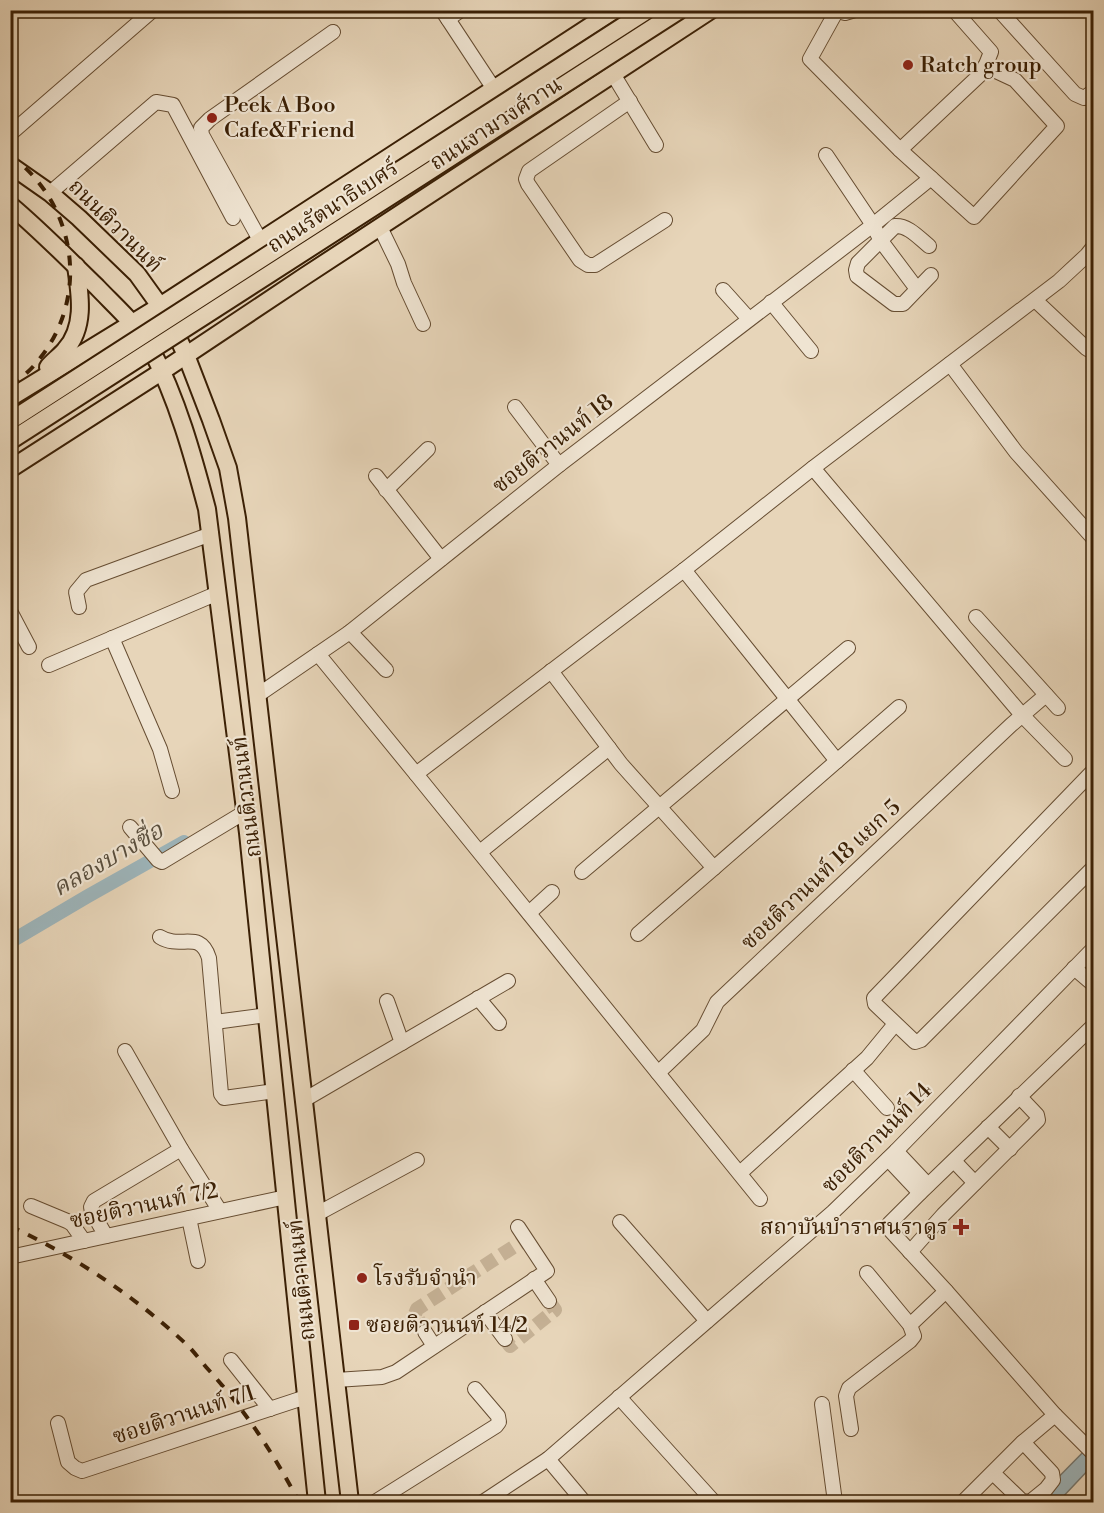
<svg xmlns="http://www.w3.org/2000/svg" width="1104" height="1513" viewBox="0 0 1104 1513" font-family="'Libre Bodoni','Noto Serif Thai',serif">
	<style>
		.water { fill: #9db5bb; stroke: #767972; stroke-width: 1.5 }
		.lines { fill: none; stroke-linecap: round; stroke-linejoin: round }
		.canal { stroke: #9db5bb; stroke-width: 14 }
		.minor-tunnel { stroke: #c5b195; stroke-width: 14; stroke-dasharray: 14 7; stroke-linecap: butt }
		.minor-casing { stroke: #664d32; stroke-width: 16 }
		.major-casing { stroke: #3b2005; stroke-width: 20 }
		.minor { stroke: #efe4d2; stroke-width: 14 }
		.major { stroke: #e7d5b9; stroke-width: 16 }
		.rail { stroke: #3b2005; stroke-width: 4; stroke-dasharray: 10 10; stroke-linecap: butt }
		.major-bridge-casing { stroke: #3b2005; stroke-width: 20; stroke-linecap: butt }
		.major-bridge { stroke: #e7d5b9; stroke-width: 16 }
		.poi-dot { fill: #8f2418; stroke: #efe4d2; stroke-width: 2 }
		.labels { text-anchor: middle; dominant-baseline: central; stroke-width: 4.5; stroke-linejoin: round; paint-order: stroke }
		.poi-label { font-size: 22px; fill: #3b2005; stroke: #efe4d2; text-anchor: start }
		.street-label { font-size: 22px; fill: #3b2005; stroke: #efe4d2 }
		.water-label { font-size: 24px; font-style: italic; fill: #584d3c; stroke: #efe4d2 }
	</style>
	<rect width="100%" height="100%" fill="#e7d5b9"/>
	<filter id="stains"><feTurbulence type="fractalNoise" baseFrequency=".00333" numOctaves="4"/><feColorMatrix values="0 0 0 0 .2 0 0 0 0 .09 0 0 0 0 .02 0 0 0 .5 -.17"/></filter>
	<radialGradient id="worn" r=".72"><stop offset=".6" stop-color="#630" stop-opacity="0"/><stop offset="1" stop-color="#630" stop-opacity=".3"/></radialGradient>
	<path class="water" d="M1093,1442V1465L1058,1502H1034Z"/>
	<g class="lines">
		<path class="canal" d="M10,942L88,896L184,842"/>
		<g class="minor-tunnel">
			<path d="M425,1332L415,1314L417,1309L526,1239"/>
			<path d="M505,1339L510,1346L555,1310L549,1301"/>
		</g>
		<g class="minor-casing">
			<g id="minor">
				<path d="M442,10L494,89"/>
				<path d="M833,10L845,13L855,10"/>
				<path d="M999,10L1075,94L1084,98L1094,91"/>
				<path d="M836,12L810,59L900,150L974,217L1057,126L1015,80L985,66"/>
				<path d="M448,19L461,10"/>
				<path d="M613,74L656,145"/>
				<path d="M630,101L529,171L526,179L528,184L580,260L588,265H595L665,220"/>
				<path d="M10,134L153,10"/>
				<path d="M900,150L983,72L991,52L954,10"/>
				<path d="M826,155L873,225L881,241L917,289"/>
				<path d="M50,193L156,102L173,105L233,218"/>
				<path d="M380,227L398,264L404,283L423,324"/>
				<path d="M260,240L202,135L201,128L210,119L333,32"/>
				<path d="M929,246C919,238 908,225 895,226L858,263L856,270L857,276L894,304H903L931,275"/>
				<path d="M723,290L749,319"/>
				<path d="M1035,300L1086,348L1094,353"/>
				<path d="M771,302L811,351"/>
				<path d="M950,364L1016,452L1094,539"/>
				<path d="M515,407L559,465"/>
				<path d="M813,468L1022,715L1065,759"/>
				<path d="M376,476L441,559"/>
				<path d="M386,490L428,449"/>
				<path d="M684,570L837,761"/>
				<path d="M79,607L76,592L86,580L211,534"/>
				<path d="M10,611L29,647"/>
				<path d="M976,617L1058,708"/>
				<path d="M350,632L386,670"/>
				<path d="M112,638L160,749L172,791"/>
				<path d="M318,654L416,774L760,1199"/>
				<path d="M49,665L218,593"/>
				<path d="M551,671L621,764L714,868"/>
				<path d="M258,695L350,632L559,465L873,225L931,178"/>
				<path d="M1094,770L874,998L875,1004L915,1042L921,1040L1094,867"/>
				<path d="M416,774L684,570L813,468L1059,281L1087,255L1094,246"/>
				<path d="M130,827L158,860L162,862L245,812"/>
				<path d="M480,852L609,748"/>
				<path d="M582,872L848,648"/>
				<path d="M529,913L552,892"/>
				<path d="M638,934L899,707"/>
				<path d="M160,937C181,950 200,929 209,958L221,1094L224,1098L275,1091"/>
				<path d="M1074,968L1094,985"/>
				<path d="M478,998L499,1023"/>
				<path d="M387,1001L402,1043"/>
				<path d="M215,1022L267,1015"/>
				<path d="M1094,1025L920,1193L889,1224L891,1231L946,1291L1055,1415L1094,1454"/>
				<path d="M125,1051L181,1149L220,1211"/>
				<path d="M853,1070L887,1108"/>
				<path d="M658,1073L703,1030L717,1002L1011,725L1046,695"/>
				<path d="M304,1100L508,981"/>
				<path d="M988,1127L1010,1149"/>
				<path d="M896,1151L928,1185"/>
				<path d="M888,1159L920,1193"/>
				<path d="M954,1161L975,1183"/>
				<path d="M740,1173L867,1058L895,1024"/>
				<path d="M31,1206L67,1221L72,1224L84,1241"/>
				<path d="M317,1214L417,1160"/>
				<path d="M189,1218L198,1261"/>
				<path d="M620,1222L707,1321"/>
				<path d="M106,1236L92,1212L91,1207L94,1201L181,1149"/>
				<path d="M910,1252L943,1215L1038,1120L1037,1115L1019,1096"/>
				<path d="M10,1257L286,1197"/>
				<path d="M534,1279L549,1301"/>
				<path d="M485,1312L505,1339"/>
				<path d="M910,1325L946,1291"/>
				<path d="M425,1332L434,1346"/>
				<path d="M231,1360L270,1409"/>
				<path d="M336,1380L382,1377L396,1372L547,1271L518,1227"/>
				<path d="M619,1397L714,1502"/>
				<path d="M822,1404L835,1502"/>
				<path d="M58,1423L68,1462L75,1468L82,1471L306,1397"/>
				<path d="M851,1429L846,1396L849,1388L910,1341L914,1336L910,1325L867,1273"/>
				<path d="M548,1459L584,1502"/>
				<path d="M993,1473L1022,1501L1030,1502L1046,1489L1053,1480L1052,1473L1023,1442"/>
				<path d="M375,1502L496,1426L499,1422L498,1416L475,1389"/>
				<path d="M483,1502L548,1459L833,1212L896,1151L1094,948"/>
				<path d="M963,1502L1023,1442L1055,1415"/>
			</g>
		</g>
		<g class="major-casing">
			<g id="major">
				<path d="M10,165L50,193L79,218L137,274L160,306L171,323L186,355L211,420L228,468L237,518L350,1502"/>
				<path d="M10,205C41,231 68,259 97,287C114,305 139,327 151,349C177,398 193,456 207,509L248,833L317,1502"/>
				<path d="M48,367C53,361 60,356 65,350C86,327 80,294 76,266"/>
				<path d="M109,367L133,352L156,347"/>
				<path d="M10,398L160,306L615,10"/>
				<path d="M10,469L161,372L305,276L711,10"/>
			</g>
		</g>
		<use href="#minor" class="minor"/>
		<use href="#major" class="major"/>
		<g class="rail">
			<path d="M10,155C77,204 91,298 37,362C30,371 20,379 10,387"/>
			<path d="M10,1226C74,1256 133,1295 185,1343C193,1350 199,1359 206,1367C243,1407 274,1454 299,1502"/>
		</g>
		<g class="major-bridge-casing">
			<g id="major-bridge">
				<path d="M10,421L648,10"/>
				<path d="M10,441L680,10"/>
			</g>
		</g>
		<use href="#major-bridge" class="major-bridge"/>
	</g>
	<g class="poi-dot">
		<circle cx="908" cy="65" r="6"/>
		<circle cx="212" cy="118" r="6"/>
		<path d="M958 1218h6v6h6v6h-6v6h-6v-6h-6v-6h6z"/>
		<circle cx="362" cy="1278" r="6"/>
		<rect x="348" y="1319" width="12" height="12" rx="3"/>
	</g>
	<g class="labels">
		<g class="poi-label">
			<text x="920" y="65">Ratch group</text>
			<text x="224" y="105">Peek A Boo<tspan x="224" dy="25">Cafe&amp;Friend</tspan></text>
			<text x="948" y="1227" text-anchor="end">สถาบันบำราศนราดูร</text>
			<text x="374" y="1278">โรงรับจำนำ</text>
			<text x="366" y="1325">ซอยติวานนท์ 14/2</text>
		</g>
		<g class="street-label">
			<text transform="translate(496 124) rotate(-33)">ถนนงามวงศ์วาน</text>
			<text transform="translate(333 207) rotate(-33)">ถนนรัตนาธิเบศร์</text>
			<text transform="translate(115 226) rotate(45)">ถนนติวานนท์</text>
			<text transform="translate(553 444) rotate(-38)">ซอยติวานนท์ 18</text>
			<text transform="translate(247 797) rotate(-97)">ถนนติวานนท์</text>
			<text transform="translate(821 875) rotate(-43)">ซอยติวานนท์ 18 แยก 5</text>
			<text transform="translate(877 1138) rotate(-45)">ซอยติวานนท์ 14</text>
			<text transform="translate(144 1206) rotate(-12)">ซอยติวานนท์ 7/2</text>
			<text transform="translate(302 1280) rotate(-96)">ถนนติวานนท์</text>
			<text transform="translate(184 1415) rotate(-18)">ซอยติวานนท์ 7/1</text>
		</g>
		<g class="water-label">
			<text transform="translate(108 860) rotate(-30)">คลองบางซื่อ</text>
		</g>
	</g>
	<rect width="1104" height="1513" fill="none" stroke="#e7d5b9" stroke-width="36"/>
	<rect x="12" y="12" width="1080" height="1489" fill="none" stroke="#3b2005" stroke-width="3"/>
	<rect x="18" y="18" width="1068" height="1477" fill="none" stroke="#3b2005" stroke-width="1.5"/>
	<rect width="100%" height="100%" filter="url(#stains)"/>
	<rect width="100%" height="100%" fill="url(#worn)"/>
</svg>
